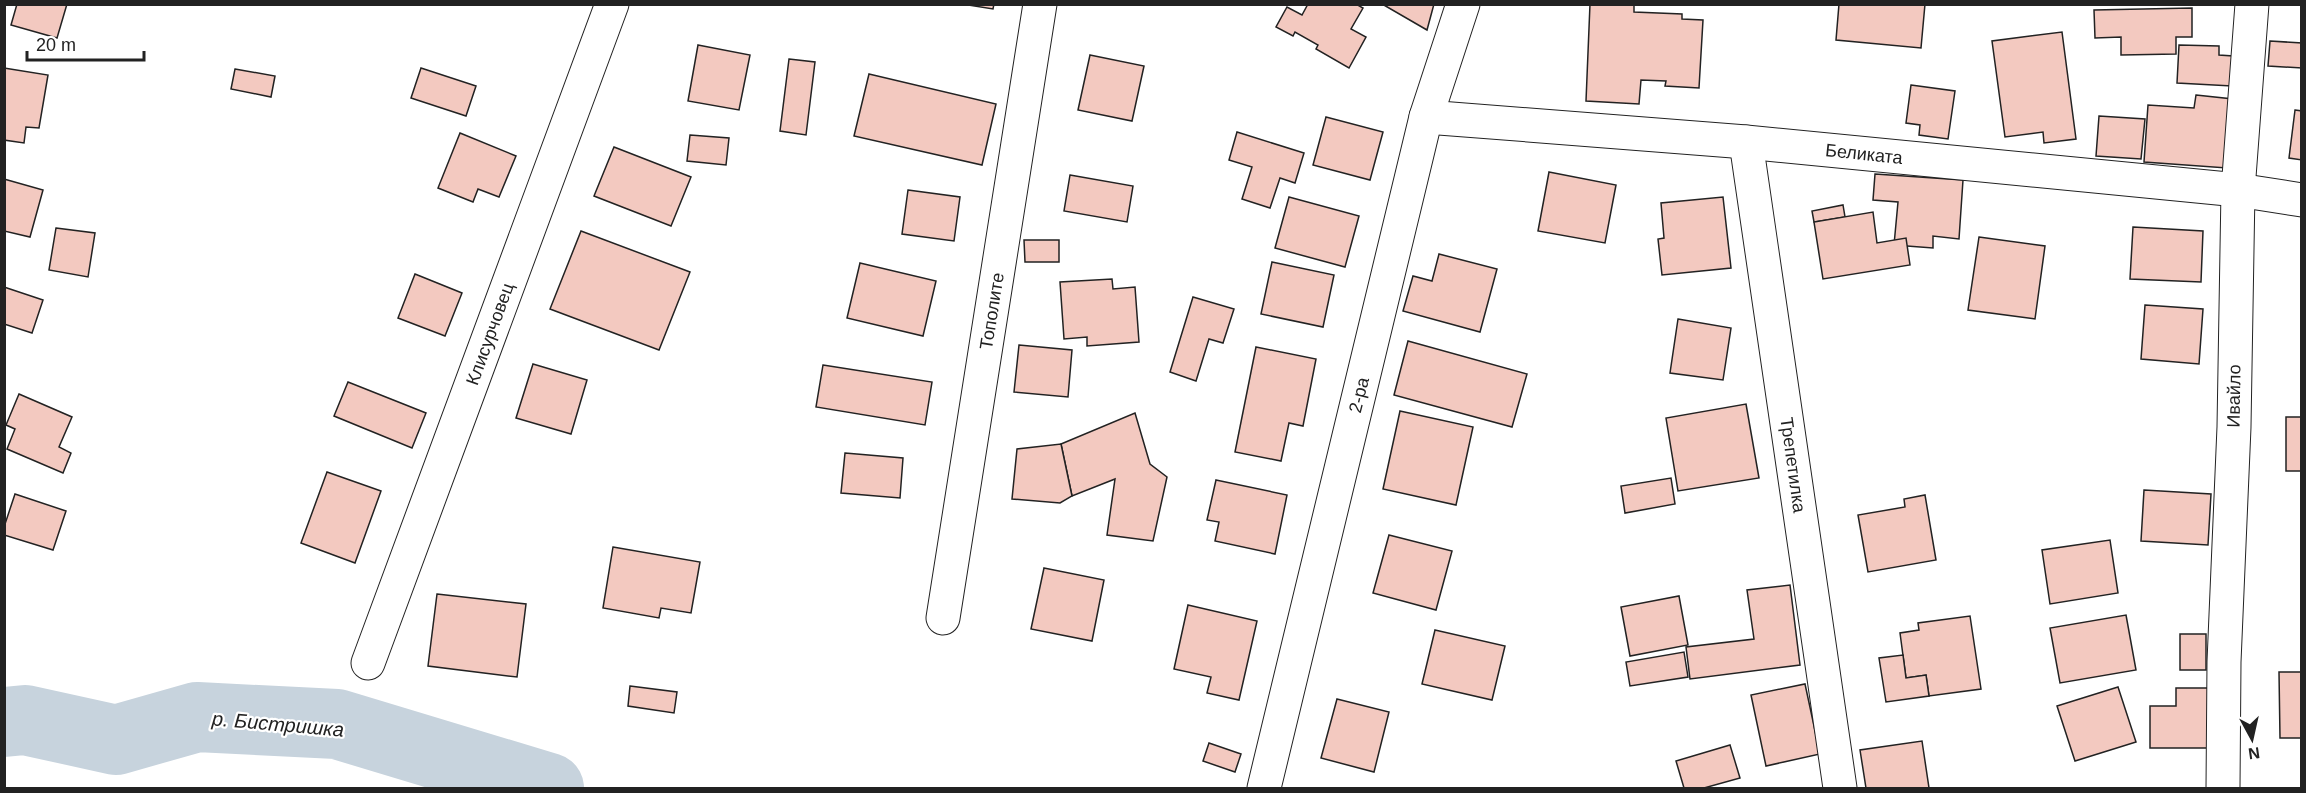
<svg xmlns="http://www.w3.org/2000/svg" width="2306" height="793" viewBox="0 0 2306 793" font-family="Arial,sans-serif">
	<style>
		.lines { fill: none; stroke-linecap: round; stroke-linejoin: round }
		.river { stroke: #c7d3dd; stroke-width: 70 }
		.building { fill: #f3c9c0; stroke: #222; stroke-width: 1.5 }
		.street-casing { stroke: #222; stroke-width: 35 }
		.street { stroke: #fff; stroke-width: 33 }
		.labels { text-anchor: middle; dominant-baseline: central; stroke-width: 4.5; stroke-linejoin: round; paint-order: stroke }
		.street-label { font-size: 18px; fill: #222; stroke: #fff }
		.water-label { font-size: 20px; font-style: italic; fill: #222; stroke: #fff }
	</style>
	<rect width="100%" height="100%" fill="#fff"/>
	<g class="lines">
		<path class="river" d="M4,722L25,720L116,740L197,717L337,724L549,788"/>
	</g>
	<g class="building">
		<path d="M17,4H67L57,38L11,25Z"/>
		<path d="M962,4H994L993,9Z"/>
		<path d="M1308,4H1356L1363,8L1351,29L1366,37L1349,68L1316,49L1318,45L1295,32L1293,36L1276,27L1287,7L1302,15Z"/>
		<path d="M1382,4H1434L1427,30Z"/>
		<path d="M1590,4H1634V12L1682,14V19L1703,20L1699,88L1665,86L1666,81L1641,80L1639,104L1586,101Z"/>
		<path d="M1839,4H1925L1921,48L1836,40Z"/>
		<path d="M2192,8V37H2176V54L2121,55V37L2095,38L2094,10Z"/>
		<path d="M2062,32L2076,139L2044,143L2043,132L2005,137L1992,41Z"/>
		<path d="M2270,41L2302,43V68L2268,66Z"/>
		<path d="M698,45L750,55L739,110L688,101Z"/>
		<path d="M2179,45L2219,46V55L2233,56L2232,86L2177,83Z"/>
		<path d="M1090,55L1144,66L1132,121L1078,110Z"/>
		<path d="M789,59L815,62L806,135L780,131Z"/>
		<path d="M4,68L48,75L39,128L26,127L24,143L4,140Z"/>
		<path d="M421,68L476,86L466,116L411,98Z"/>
		<path d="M235,69L275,76L271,97L231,89Z"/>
		<path d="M869,74L996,104L982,165L854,136Z"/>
		<path d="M1911,85L1955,91L1948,139L1919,135L1920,125L1906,123Z"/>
		<path d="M2196,95L2233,99L2227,168L2144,162L2148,105L2194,108Z"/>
		<path d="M2295,110L2302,111V160L2289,158Z"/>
		<path d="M2099,116L2145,119L2141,159L2096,156Z"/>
		<path d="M1326,117L1383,132L1370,180L1313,165Z"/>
		<path d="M1237,132L1304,153L1295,183L1280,178L1270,208L1242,199L1252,167L1229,160Z"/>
		<path d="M460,133L516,156L499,197L478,189L473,202L438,188Z"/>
		<path d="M690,135L729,138L726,165L687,161Z"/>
		<path d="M614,147L691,177L671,226L594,196Z"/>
		<path d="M1549,172L1616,185L1605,243L1538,231Z"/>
		<path d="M1875,174L1963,180L1959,239L1933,236V248L1894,245L1898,202L1873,200Z"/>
		<path d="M1070,175L1133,186L1127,222L1064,211Z"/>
		<path d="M4,179L43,190L30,237L4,231Z"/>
		<path d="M908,190L960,197L954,241L902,234Z"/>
		<path d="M1289,197L1359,216L1345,267L1275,248Z"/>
		<path d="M1723,197L1731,268L1662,275L1658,239L1664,238L1661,203Z"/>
		<path d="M1843,205L1845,217L1814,222L1812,211Z"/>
		<path d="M1873,212L1877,243L1906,238L1910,265L1823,279L1814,222Z"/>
		<path d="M2133,227L2203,231L2201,282L2130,279Z"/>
		<path d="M56,228L95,233L88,277L49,270Z"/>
		<path d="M581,231L690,272L659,350L550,309Z"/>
		<path d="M1979,237L2045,246L2035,319L1968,310Z"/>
		<path d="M1024,240H1059V262H1025Z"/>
		<path d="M1439,254L1497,269L1480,332L1403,311L1413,276L1432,281Z"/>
		<path d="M1272,262L1334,275L1323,327L1261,314Z"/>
		<path d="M860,263L936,281L923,336L847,318Z"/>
		<path d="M415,274L462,293L445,336L398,318Z"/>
		<path d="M1112,279L1113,289L1135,287L1139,342L1087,346V337L1064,339L1060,282Z"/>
		<path d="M4,287L43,300L32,333L4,324Z"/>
		<path d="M1193,297L1234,309L1223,343L1209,339L1196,381L1170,372Z"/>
		<path d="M2145,305L2203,309L2199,364L2141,359Z"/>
		<path d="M1678,319L1731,328L1723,380L1670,373Z"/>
		<path d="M1408,341L1527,374L1512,427L1394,395Z"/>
		<path d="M1019,345L1072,350L1068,397L1014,392Z"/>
		<path d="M1256,347L1316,359L1303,426L1289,423L1281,461L1235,452Z"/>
		<path d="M533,364L587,380L571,434L516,418Z"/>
		<path d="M823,365L932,382L925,425L816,407Z"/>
		<path d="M348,382L426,413L412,448L334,416Z"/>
		<path d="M19,394L72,417L59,447L71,453L63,473L7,449L15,429L6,425Z"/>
		<path d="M1746,404L1759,478L1678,491L1666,418Z"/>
		<path d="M1400,411L1473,427L1456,505L1383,489Z"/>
		<path d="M1135,413L1150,464L1167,477L1153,541L1107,535L1115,479L1072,496L1061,444Z"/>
		<rect x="2286" y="417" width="16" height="54"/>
		<path d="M1061,444L1072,496L1060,503L1012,499L1017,449Z"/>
		<path d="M845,453L903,458L900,498L841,493Z"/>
		<path d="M327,472L381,491L355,563L301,543Z"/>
		<path d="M1671,478L1675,504L1625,513L1621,486Z"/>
		<path d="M1216,480L1287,495L1275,554L1215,541L1219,522L1207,520Z"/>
		<path d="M2144,490L2211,494L2208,545L2141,541Z"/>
		<path d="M15,494L66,511L53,550L4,535V527Z"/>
		<path d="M1925,495L1936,560L1868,572L1858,515L1905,507L1904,499Z"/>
		<path d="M1389,535L1452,551L1436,610L1373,593Z"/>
		<path d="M2110,540L2118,593L2050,604L2042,550Z"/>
		<path d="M613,547L700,562L691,613L661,608L659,618L603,608Z"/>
		<path d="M1044,568L1104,580L1092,641L1031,629Z"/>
		<path d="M1790,585L1800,665L1690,679L1686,647L1754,639L1747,590Z"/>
		<path d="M437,594L526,604L517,677L428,666Z"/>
		<path d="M1679,596L1688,645L1630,656L1621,607Z"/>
		<path d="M1188,605L1257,621L1239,700L1207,693L1211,677L1174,669Z"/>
		<path d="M2126,615L2136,670L2060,683L2050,628Z"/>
		<path d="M1970,616L1981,689L1929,696L1926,675L1906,678L1900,633L1919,630L1918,623Z"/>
		<path d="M1435,630L1505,646L1492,700L1422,684Z"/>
		<rect x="2180" y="634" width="26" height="36"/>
		<path d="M1684,652L1688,677L1630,686L1626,662Z"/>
		<path d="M1903,655L1906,678L1926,675L1929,696L1886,702L1879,658Z"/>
		<path d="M2279,672H2302V738H2280Z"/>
		<path d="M1805,684L1820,754L1766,766L1751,695Z"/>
		<path d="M630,686L677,692L674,713L628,706Z"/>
		<path d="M2118,687L2136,742L2075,761L2057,706Z"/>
		<path d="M2176,688H2210V748H2150V706H2176Z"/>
		<path d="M1337,699L1389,712L1374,772L1321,758Z"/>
		<path d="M1922,741L1929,788H1866L1860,750Z"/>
		<path d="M1209,743L1241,754L1235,772L1203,761Z"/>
		<path d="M1730,745L1740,778L1704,788H1684L1676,761Z"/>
	</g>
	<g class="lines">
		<g class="street-casing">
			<g id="street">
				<path d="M1426,117L1746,142L2238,190L2302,200"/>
				<path d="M1746,142L1840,788"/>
				<path d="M943,618L1040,4"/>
				<path d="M368,663L612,4"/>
				<path d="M1264,788L1426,117L1463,4"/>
				<path d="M2223,788L2224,662L2234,427L2238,190L2252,4"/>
			</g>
		</g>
		<use href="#street" class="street"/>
	</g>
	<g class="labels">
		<g class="street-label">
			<text transform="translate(1864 154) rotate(6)">Беликата</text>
			<text transform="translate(992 311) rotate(-81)">Тополите</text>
			<text transform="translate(490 334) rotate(-70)">Клисурчовец</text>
			<text transform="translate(1359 395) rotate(-76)">2-ра</text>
			<text transform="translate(2234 396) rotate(-89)">Ивайло</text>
			<text transform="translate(1793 465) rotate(82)">Трепетилка</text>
		</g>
		<g class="water-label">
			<text transform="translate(278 724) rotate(5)">р. Бистришка</text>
		</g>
	</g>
	<rect width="2306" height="793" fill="none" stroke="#222222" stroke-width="12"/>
	<g transform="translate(2252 739) rotate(172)" stroke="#ffffff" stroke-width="4.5" paint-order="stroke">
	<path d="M0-4.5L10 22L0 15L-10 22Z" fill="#222222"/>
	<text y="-9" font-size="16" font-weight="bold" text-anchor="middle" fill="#222222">N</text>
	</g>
	<path d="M27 51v9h117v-9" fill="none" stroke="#222222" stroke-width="3"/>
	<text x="36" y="51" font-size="18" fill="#222222" stroke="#ffffff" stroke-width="4.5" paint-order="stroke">20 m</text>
</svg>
